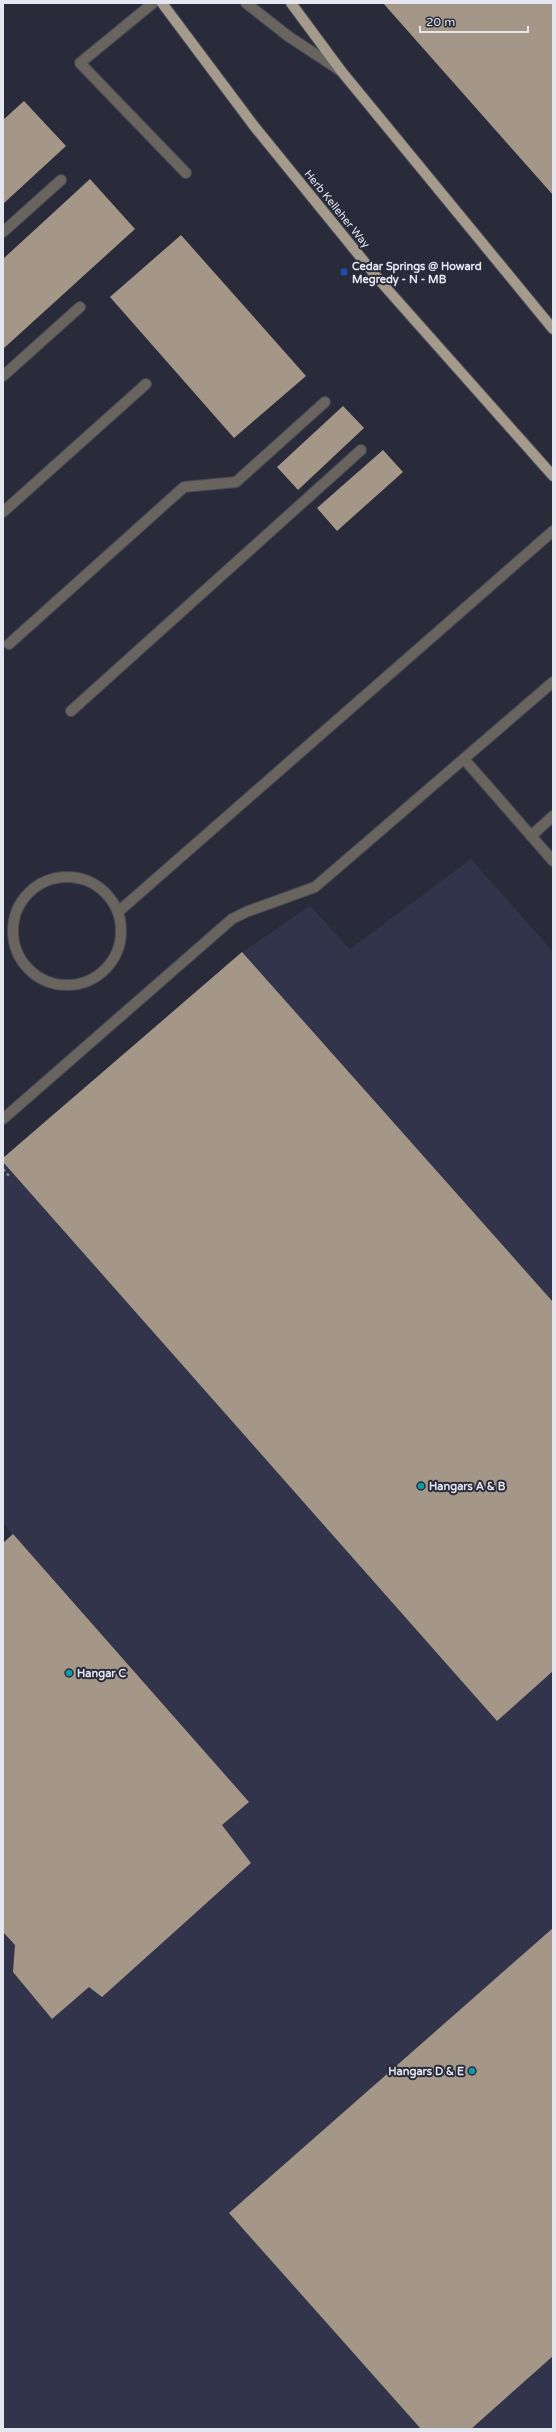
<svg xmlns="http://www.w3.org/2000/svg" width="556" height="2432" viewBox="0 0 556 2432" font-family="'Varela Round',sans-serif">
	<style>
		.built { fill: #31344a }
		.building { fill: #a59787 }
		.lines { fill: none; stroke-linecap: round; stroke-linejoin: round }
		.minor-casing { stroke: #474958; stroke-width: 12 }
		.major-casing { stroke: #474958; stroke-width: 12 }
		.path { stroke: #818390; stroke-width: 2.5; stroke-dasharray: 3 3; stroke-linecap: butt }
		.minor { stroke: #69645d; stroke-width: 10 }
		.major { stroke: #a59b8c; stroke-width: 10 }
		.transit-dot { fill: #1a4fb4; stroke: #292b3b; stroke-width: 1.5 }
		.culture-dot { fill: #0f9aa8; stroke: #292b3b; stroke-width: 1.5 }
		.labels { text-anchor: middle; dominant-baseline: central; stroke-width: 4; stroke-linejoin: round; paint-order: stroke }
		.street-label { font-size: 11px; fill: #e4e6f0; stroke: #292b3b }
		.poi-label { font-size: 11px; font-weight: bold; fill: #e4e6f0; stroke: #292b3b; text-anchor: start }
	</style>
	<rect width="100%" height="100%" fill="#292b3b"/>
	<path class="built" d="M471,859L553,952V2429H3V1543L12,1534L3,1523V1158L242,952L310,906L350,949Z"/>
	<g class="building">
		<path d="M383,3H553V195Z"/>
		<path d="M24,101L66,146L3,204V120Z"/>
		<path d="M90,179L135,229L3,349V259Z"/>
		<path d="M181,235L306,376L234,438L110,297Z"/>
		<path d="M343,406L364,428L298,490L277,467Z"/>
		<path d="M383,450L403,472L337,531L317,508Z"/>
		<path d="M242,952L553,1302V1671L497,1721L3,1162V1158Z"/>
		<path d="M13,1534L249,1802L222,1825L251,1863L102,1997L89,1987L52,2019L13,1972L15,1945L3,1932V1543Z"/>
		<path d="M553,1928V2356L471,2429H421L229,2213Z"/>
	</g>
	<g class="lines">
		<g class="minor-casing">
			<g id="minor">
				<path d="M153,3L80,63L186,173"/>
				<path d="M246,3L288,36L341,71"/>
				<path d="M3,232L61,180"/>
				<path d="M3,376L80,307"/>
				<path d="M3,512L146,384"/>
				<path d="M9,644L184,487L236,482L325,402"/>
				<path d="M71,711L361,450"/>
				<path d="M464,759L553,861"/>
				<path d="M531,836L553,816"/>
				<circle cx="67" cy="931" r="54"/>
				<path d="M118,912L553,531"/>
				<path d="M3,1119L232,919L246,912L315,887L553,682"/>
			</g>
		</g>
		<g class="major-casing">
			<g id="major">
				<path d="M162,3L254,126L380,281L553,476"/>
				<path d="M291,3L342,72L553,329"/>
			</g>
		</g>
		<path class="path" d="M3,1169L10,1177"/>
		<use href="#minor" class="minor"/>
		<use href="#major" class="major"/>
	</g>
	<rect class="transit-dot" x="340" y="268" width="8" height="8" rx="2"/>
	<g class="culture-dot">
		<circle cx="421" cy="1486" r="4"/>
		<circle cx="69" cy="1673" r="4"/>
		<circle cx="472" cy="2071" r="4"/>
	</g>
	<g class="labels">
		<g class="street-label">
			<text transform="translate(337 209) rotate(51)">Herb Kelleher Way</text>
		</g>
		<g class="poi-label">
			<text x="352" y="266">Cedar Springs @ Howard<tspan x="352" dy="13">Megredy - N - MB</tspan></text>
			<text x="429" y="1486">Hangars A &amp; B</text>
			<text x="77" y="1673">Hangar C</text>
			<text x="464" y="2071" text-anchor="end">Hangars D &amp; E</text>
		</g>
	</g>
	<rect width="556" height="2432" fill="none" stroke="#e4e6f0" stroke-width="8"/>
	<path d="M420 26v6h108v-6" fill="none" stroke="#e4e6f0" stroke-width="2"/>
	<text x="426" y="26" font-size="12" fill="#e4e6f0" stroke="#292b3b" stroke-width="3" paint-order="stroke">20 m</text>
</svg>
